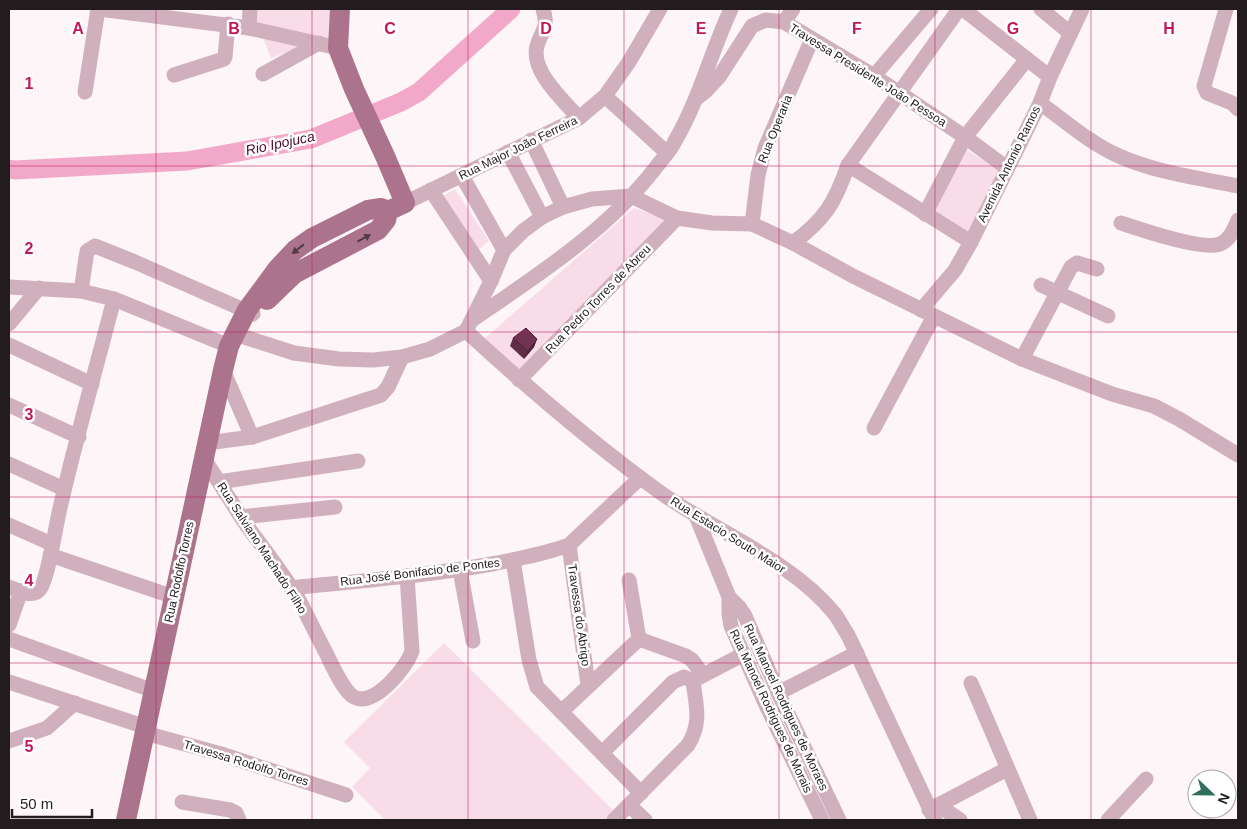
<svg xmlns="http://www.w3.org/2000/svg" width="1247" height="829" viewBox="0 0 1247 829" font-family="Arial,sans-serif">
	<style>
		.green { fill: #f8dde8 }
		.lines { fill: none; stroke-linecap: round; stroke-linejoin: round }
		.river { stroke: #f2a9c9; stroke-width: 19 }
		.minor { stroke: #d1b0bd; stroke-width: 15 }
		.major { stroke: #ac738c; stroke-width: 20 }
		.wall { fill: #602c46 }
		.shaded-wall { fill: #4e2439 }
		.building { fill: #703351; stroke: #4e2439 }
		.oneway { fill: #533a45 }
		.grid { fill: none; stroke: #c2185b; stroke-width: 1; stroke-opacity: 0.55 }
		.labels { text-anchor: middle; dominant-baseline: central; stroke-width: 5; stroke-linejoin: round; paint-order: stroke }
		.street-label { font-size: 12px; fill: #231c1f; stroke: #fff }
		.water-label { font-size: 14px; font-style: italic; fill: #4b0d30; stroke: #fff }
		.grid-label { font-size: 16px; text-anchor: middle; font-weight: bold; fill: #c2185b; stroke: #fff; stroke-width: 5; stroke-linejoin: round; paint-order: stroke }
	</style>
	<rect width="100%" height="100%" fill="#fdf5f8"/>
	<g class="green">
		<path d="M256,9H331L329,40L255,24Z"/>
		<path d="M262,35L311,44L271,58Z"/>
		<path d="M965,149L1001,171L967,232L934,212Z"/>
		<path d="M455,189L489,241L478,250L441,197Z"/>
		<path d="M634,208L666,219L519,373L484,339Z"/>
		<path d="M444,643L616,813L609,820H385L352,787L370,768L344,742Z"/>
	</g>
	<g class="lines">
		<path class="river" d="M9,169L15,170L187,161L311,139L401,102L419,92L511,9"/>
		<g class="minor">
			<path d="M99,9L249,28L338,48"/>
			<path d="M543,9C549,29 542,29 537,46C530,71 564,101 579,118"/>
			<path d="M963,9L1050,77"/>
			<path d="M1041,9L1070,33"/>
			<path d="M1226,9L1204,86L1207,93L1232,103L1238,109"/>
			<path d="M784,22L793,9"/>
			<path d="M249,28L250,9"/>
			<path d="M263,74L319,43"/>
			<path d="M174,75L224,59L225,57L228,24"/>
			<path d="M874,76L931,9"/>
			<path d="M85,92L98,9"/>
			<path d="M605,96L667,153"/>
			<path d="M696,99L706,91L719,77L752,26L766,20L784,22L874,76L965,137L1007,168"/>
			<path d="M1040,103C1065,121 1091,144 1119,156C1157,173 1199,178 1238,186"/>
			<path d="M531,140L563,207"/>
			<path d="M508,152L542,217"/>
			<path d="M848,165L971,242"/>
			<path d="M462,176L504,250"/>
			<path d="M431,190L491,281"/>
			<path d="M631,196L677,218L712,223L752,224L793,243L853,276L1022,359L1112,394L1154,406L1179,419L1238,455"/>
			<path d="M405,203L579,118L605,96L629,62L660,9"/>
			<path d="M925,214L965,137L1027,59"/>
			<path d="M1121,223C1139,229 1203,251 1220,244C1230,240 1234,229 1238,220"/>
			<path d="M752,224L758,175L765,148L812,39"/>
			<path d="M793,243C825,219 835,203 848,165L959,9"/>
			<path d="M1041,285L1108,316"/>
			<path d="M9,287L81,291L114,299L229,346"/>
			<path d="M81,291L87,251L95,246L135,262L253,314"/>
			<path d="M921,310L955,270L971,242L1040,103L1050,77L1082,9"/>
			<path d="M472,320C538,275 608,230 657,166C663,158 671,150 675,141C699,100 711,52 731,9"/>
			<path d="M9,324L39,288"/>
			<path d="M466,331C528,388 592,443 661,493C715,531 792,561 834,613C839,619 843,628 848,635L935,820"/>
			<path d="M235,334L294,353L339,359L373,360L402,357L430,349L466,331L491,281L504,250L523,231L542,217L563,207L592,199L631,196"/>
			<path d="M9,345L92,384"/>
			<path d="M1022,359L1071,267L1077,263L1097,269"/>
			<path d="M223,370L252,437"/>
			<path d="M519,380L677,218"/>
			<path d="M9,405L79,437"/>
			<path d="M874,428L934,316"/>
			<path d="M207,443L252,437L381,395L388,387L402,357"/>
			<path d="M204,459C218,480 231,502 245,523C263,548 282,572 298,598C307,615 315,632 324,649C331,662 342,690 354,697C374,708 407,667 412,651L407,576"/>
			<path d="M9,464L64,489"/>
			<path d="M219,482L358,461"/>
			<path d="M696,516L729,597V614L731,626L766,705L822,820"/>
			<path d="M241,517L335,507"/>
			<path d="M9,525L52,544"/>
			<path d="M569,545L588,685"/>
			<path d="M50,555L174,597"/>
			<path d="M513,560L529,660L537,687L641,793"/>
			<path d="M460,570L473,641"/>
			<path d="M629,580L639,639"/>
			<path d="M9,587C18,590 33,599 40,589C48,579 56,524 60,508C76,438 96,369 114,299"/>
			<path d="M291,588C358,581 425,576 492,564C518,559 544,554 569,545L640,478"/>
			<path d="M729,597L739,607L745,616L781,699L839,820"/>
			<path d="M9,625L21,591"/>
			<path d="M9,639L154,691"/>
			<path d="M694,680L744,654"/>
			<path d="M9,682L146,727"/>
			<path d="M971,683L1030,820"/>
			<path d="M778,693L857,653"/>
			<path d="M561,712L639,639L686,656L692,660L703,675"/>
			<path d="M145,733L221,754L346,795"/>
			<path d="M9,741L47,728L75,703"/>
			<path d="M602,753L673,682L684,677L693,681"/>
			<path d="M182,802L230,810L236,813L239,820"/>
			<path d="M629,805L645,820"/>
			<path d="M938,805L960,820"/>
			<path d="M929,810L1007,769"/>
			<path d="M614,820L688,745C702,723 696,705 693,681"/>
			<path d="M1108,820L1146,779"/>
		</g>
		<g class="major">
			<path d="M267,300L294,274L378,230L386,220L388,211L405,203L385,156L354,89L338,48L340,9"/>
			<path d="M126,820L223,370L229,346L247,310L278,268L295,250L312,238L368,210L381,208L388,211"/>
		</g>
	</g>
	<path class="wall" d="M513,338L537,339L534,347L524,359L510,346Z"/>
	<path class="shaded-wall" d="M537,339L534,347L524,359L528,351Z"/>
	<path class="building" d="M526,328L537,339L528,351L513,338Z"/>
	<defs><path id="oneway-solid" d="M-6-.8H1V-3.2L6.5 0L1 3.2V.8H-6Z" transform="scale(1.25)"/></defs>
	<g class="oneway">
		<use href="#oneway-solid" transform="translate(364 238) rotate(-28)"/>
		<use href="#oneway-solid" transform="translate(298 249) rotate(142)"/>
	</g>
	<path class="grid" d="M156,9V820M312,9V820M468,9V820M624,9V820M779,9V820M935,9V820M1091,9V820M9,166H1238M9,332H1238M9,497H1238M9,663H1238"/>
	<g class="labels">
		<g class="street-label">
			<text transform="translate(868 75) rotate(32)">Travessa Presidente João Pessoa</text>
			<text transform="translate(775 129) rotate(-68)">Rua Operaria</text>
			<text transform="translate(518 148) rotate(-26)">Rua Major João Ferreira</text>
			<text transform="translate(1009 164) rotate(-64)">Avenida Antonio Ramos</text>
			<text transform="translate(598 299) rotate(-46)">Rua Pedro Torres de Abreu</text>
			<text transform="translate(728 535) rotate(32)">Rua Estacio Souto Maior</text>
			<text transform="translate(262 548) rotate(57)">Rua Salviano Machado Filho</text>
			<text transform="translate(179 572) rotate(-78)">Rua Rodolfo Torres</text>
			<text transform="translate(420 572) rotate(-7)">Rua José Bonifacio de Pontes</text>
			<text transform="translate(579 615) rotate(82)">Travessa do Abrigo</text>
			<text transform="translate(786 707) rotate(65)">Rua Manoel Rodrigues de Moraes</text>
			<text transform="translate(771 711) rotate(65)">Rua Manoel Rodrigues de Morais</text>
			<text transform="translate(246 763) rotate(17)">Travessa Rodolfo Torres</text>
		</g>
		<g class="water-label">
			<text transform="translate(280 143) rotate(-12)">Rio Ipojuca</text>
		</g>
	</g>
	<g class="grid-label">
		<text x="78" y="34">A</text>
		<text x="234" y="34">B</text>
		<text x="390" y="34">C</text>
		<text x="546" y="34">D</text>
		<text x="701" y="34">E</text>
		<text x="857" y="34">F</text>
		<text x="1013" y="34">G</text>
		<text x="1169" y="34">H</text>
		<text x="29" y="89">1</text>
		<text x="29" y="254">2</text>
		<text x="29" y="420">3</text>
		<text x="29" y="586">4</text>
		<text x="29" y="752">5</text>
	</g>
	<rect width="1247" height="829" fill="none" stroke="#231c1f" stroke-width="20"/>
	<g transform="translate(1212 794) rotate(112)"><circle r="24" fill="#ffffff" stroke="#a7a4a5"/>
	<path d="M0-4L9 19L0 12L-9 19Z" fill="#306f5d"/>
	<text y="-8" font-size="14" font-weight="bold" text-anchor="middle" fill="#231c1f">N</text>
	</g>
	<path d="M12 809v8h80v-8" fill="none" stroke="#231c1f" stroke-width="2.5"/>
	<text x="20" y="809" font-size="15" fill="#231c1f" stroke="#ffffff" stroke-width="4" paint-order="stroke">50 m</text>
</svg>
